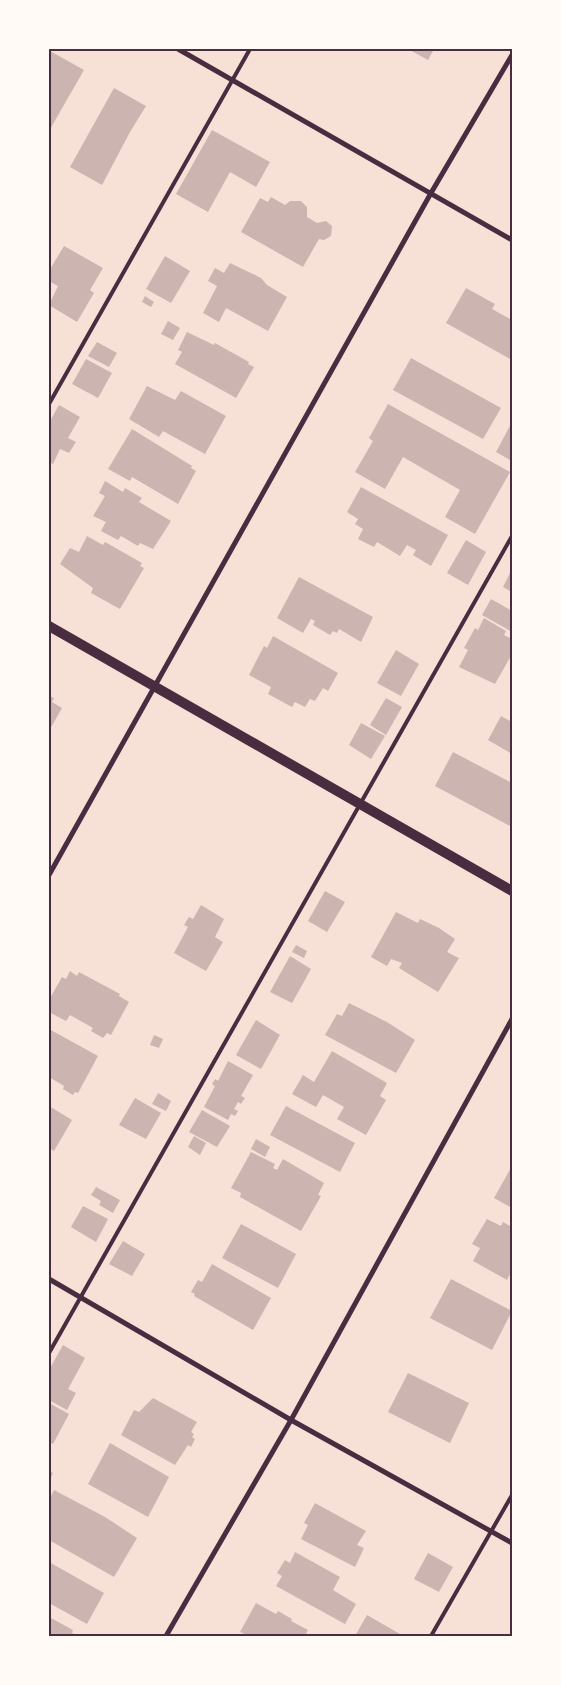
<svg xmlns="http://www.w3.org/2000/svg" width="561" height="1685" viewBox="0 0 561 1685" font-family="'Golos Text',sans-serif">
	<style>
		.building { fill: #ccb4b1 }
		.lines { fill: none; stroke-linecap: round; stroke-linejoin: round }
		.service { stroke: #4a2c40; stroke-width: 4 }
		.minor { stroke: #4a2c40; stroke-width: 5 }
		.secondary { stroke: #4a2c40; stroke-width: 10 }
		.neatline { fill: none; stroke: #4a2c40; stroke-width: 2 }
	</style>
	<rect width="100%" height="100%" fill="#f7e1d7"/>
	<g class="building">
		<path d="M408,49H434L428,60Z"/>
		<path d="M50,51L84,70L49,131V54Z"/>
		<path d="M114,88L146,106L130,132L102,185L70,167Z"/>
		<path d="M212,130L270,162L256,187L230,172L208,212L176,194Z"/>
		<path d="M271,197L285,205L290,201H301L307,207V217L317,223L326,221L332,226L331,236L324,240L319,239L303,267L241,232L260,198L268,202Z"/>
		<path d="M64,246L103,268L90,290L94,293L77,322L49,305L58,286L49,281V271Z"/>
		<path d="M165,256L190,271L171,303L146,289Z"/>
		<path d="M230,263L261,278L267,285L287,297L268,331L226,308L219,322L203,313L217,286L208,281L215,268L224,273Z"/>
		<path d="M466,288L495,304L492,309L512,320V360L446,323Z"/>
		<path d="M145,296L154,302L151,307L142,302Z"/>
		<path d="M168,321L180,328L173,340L161,334Z"/>
		<path d="M187,332L214,345L215,343L249,362L248,364L254,367L236,398L175,364L182,352L178,350Z"/>
		<path d="M97,342L117,353L109,367L88,356Z"/>
		<path d="M411,358L501,408L483,439L393,390Z"/>
		<path d="M86,359L112,373L98,398L72,384Z"/>
		<path d="M147,386L175,400L181,391L226,416L205,454L163,431L159,437L129,419Z"/>
		<path d="M388,404L510,472L475,534L445,517L460,490L403,457L385,489L355,472L373,441L369,438Z"/>
		<path d="M59,405L80,417L68,438L76,442L69,453L60,449L53,464L49,462V423Z"/>
		<path d="M512,422V461L496,452Z"/>
		<path d="M132,429L192,466L191,468L196,471L178,504L132,477L130,481L108,469Z"/>
		<path d="M105,481L123,492L125,488L142,498L139,502L171,521L153,549L140,543L138,546L121,536L118,540L101,531L106,522L93,516L105,496L99,493Z"/>
		<path d="M361,487L448,535L431,566L413,555L416,550L407,545L400,556L377,542L374,547L358,539L363,529L355,524L358,519L347,512Z"/>
		<path d="M87,536L103,545L105,542L142,563L140,566L144,568L120,609L91,593L93,588L60,564L70,548L79,552Z"/>
		<path d="M466,540L486,552L468,585L447,573Z"/>
		<path d="M512,569V592L503,587Z"/>
		<path d="M299,577L373,617L361,642L339,629L337,633L333,631L330,635L313,625L315,621L311,619L303,633L277,618Z"/>
		<path d="M491,599L512,611V632L482,615Z"/>
		<path d="M484,618L506,631L504,635L512,639V654L495,684L459,667L468,650L464,648L475,628L478,630Z"/>
		<path d="M273,636L338,673L328,691L323,688L315,701L310,699L305,707L295,702L292,707L268,694L271,687L249,675L264,646L267,648Z"/>
		<path d="M396,650L419,664L401,696L377,683Z"/>
		<path d="M49,696L54,698L52,702L62,708L49,731Z"/>
		<path d="M386,698L402,707L386,735L370,725Z"/>
		<path d="M501,716L512,722V754L488,740Z"/>
		<path d="M361,723L385,736L371,759L349,745Z"/>
		<path d="M453,752L512,783V827L435,786Z"/>
		<path d="M325,891L345,902L327,932L308,921Z"/>
		<path d="M201,905L224,919L215,937L223,942L206,971L174,953L188,927L184,925L189,917L193,919Z"/>
		<path d="M396,912L418,923L420,919L439,928L455,939L447,952L459,958L438,992L399,968L402,963L391,959L387,966L371,957Z"/>
		<path d="M296,945L307,951L304,958L292,952Z"/>
		<path d="M290,956L311,969L292,1003L270,992Z"/>
		<path d="M70,971L77,976L79,972L120,994L119,996L129,1002L111,1035L107,1033L103,1038L91,1031L93,1028L70,1015L66,1021L49,1012V1000L62,977L66,979Z"/>
		<path d="M349,1003L387,1022L415,1040L396,1073L325,1035L337,1014L342,1016Z"/>
		<path d="M256,1020L280,1035L261,1069L236,1055Z"/>
		<path d="M49,1029L98,1056L78,1093L75,1092L73,1095L63,1089L64,1086L49,1077Z"/>
		<path d="M154,1035L163,1039L159,1048L150,1045Z"/>
		<path d="M332,1051L387,1083L380,1096L386,1100L366,1135L337,1119L344,1107L323,1095L316,1107L292,1094L303,1075L314,1082Z"/>
		<path d="M228,1061L253,1075L241,1096L245,1098L241,1104L238,1102L234,1109L238,1111L235,1116L231,1114L228,1120L204,1107L215,1086L212,1084L215,1079L218,1081Z"/>
		<path d="M158,1093L171,1101L166,1111L152,1104Z"/>
		<path d="M135,1098L161,1113L146,1139L119,1125Z"/>
		<path d="M49,1106L72,1120L54,1151L49,1148Z"/>
		<path d="M286,1106L355,1143L340,1172L270,1135Z"/>
		<path d="M202,1110L230,1126L217,1147L189,1132Z"/>
		<path d="M194,1136L206,1143L200,1155L188,1147Z"/>
		<path d="M256,1139L270,1147L265,1157L251,1149Z"/>
		<path d="M251,1152L275,1164L273,1168L277,1170L283,1159L324,1183L318,1195L321,1196L301,1231L240,1197L241,1193L231,1188Z"/>
		<path d="M512,1166V1208L494,1198Z"/>
		<path d="M96,1187L120,1200L113,1213L99,1205L101,1201L91,1195Z"/>
		<path d="M83,1206L108,1219L96,1242L71,1227Z"/>
		<path d="M487,1219L501,1226L503,1222L512,1227V1270L507,1280L473,1261L480,1248L472,1244Z"/>
		<path d="M241,1224L296,1254L278,1288L222,1258Z"/>
		<path d="M123,1241L145,1254L132,1276L109,1264Z"/>
		<path d="M212,1264L271,1298L253,1330L194,1296L195,1294L191,1292L198,1280L202,1282Z"/>
		<path d="M451,1279L512,1311L492,1350L430,1318Z"/>
		<path d="M63,1345L85,1358L68,1389L76,1393L67,1410L49,1400V1370Z"/>
		<path d="M408,1373L469,1403L450,1443L388,1412Z"/>
		<path d="M153,1398L197,1422L191,1432L194,1434L192,1437L195,1439L191,1447L188,1445L175,1465L121,1435L134,1410L139,1412Z"/>
		<path d="M49,1403L69,1414L53,1444L49,1442Z"/>
		<path d="M110,1443L169,1477L148,1517L88,1484Z"/>
		<path d="M49,1471L53,1473L49,1482Z"/>
		<path d="M54,1490L105,1517L137,1538L114,1577L49,1540V1500Z"/>
		<path d="M315,1503L366,1531L357,1545L364,1548L355,1567L301,1539L308,1525L304,1523Z"/>
		<path d="M295,1552L340,1577L333,1590L356,1604L345,1624L276,1586L282,1576L277,1573L285,1560L290,1563Z"/>
		<path d="M428,1553L453,1567L439,1592L414,1579Z"/>
		<path d="M49,1562L104,1593L87,1624L49,1603Z"/>
		<path d="M256,1603L276,1614L278,1611L292,1619L291,1621L308,1630L305,1636H250L240,1632Z"/>
		<path d="M367,1615L400,1634L399,1636H355Z"/>
		<path d="M49,1617L73,1630L72,1633L78,1636H49Z"/>
	</g>
	<g class="lines">
		<g class="service">
			<path d="M49,404L250,49"/>
			<path d="M49,1353L512,536"/>
			<path d="M431,1636L512,1495"/>
		</g>
		<g class="minor">
			<path d="M178,49L512,240"/>
			<path d="M49,875L431,193L512,55"/>
			<path d="M49,1279L291,1420L512,1543"/>
			<path d="M166,1636L291,1420L512,1019"/>
		</g>
		<path class="secondary" d="M49,626L512,891"/>
	</g>
	<rect width="561" height="1685" fill="none" stroke="#fffaf5" stroke-width="100"/>
	<rect x="50" y="50" width="461" height="1585" class="neatline"/>
</svg>
